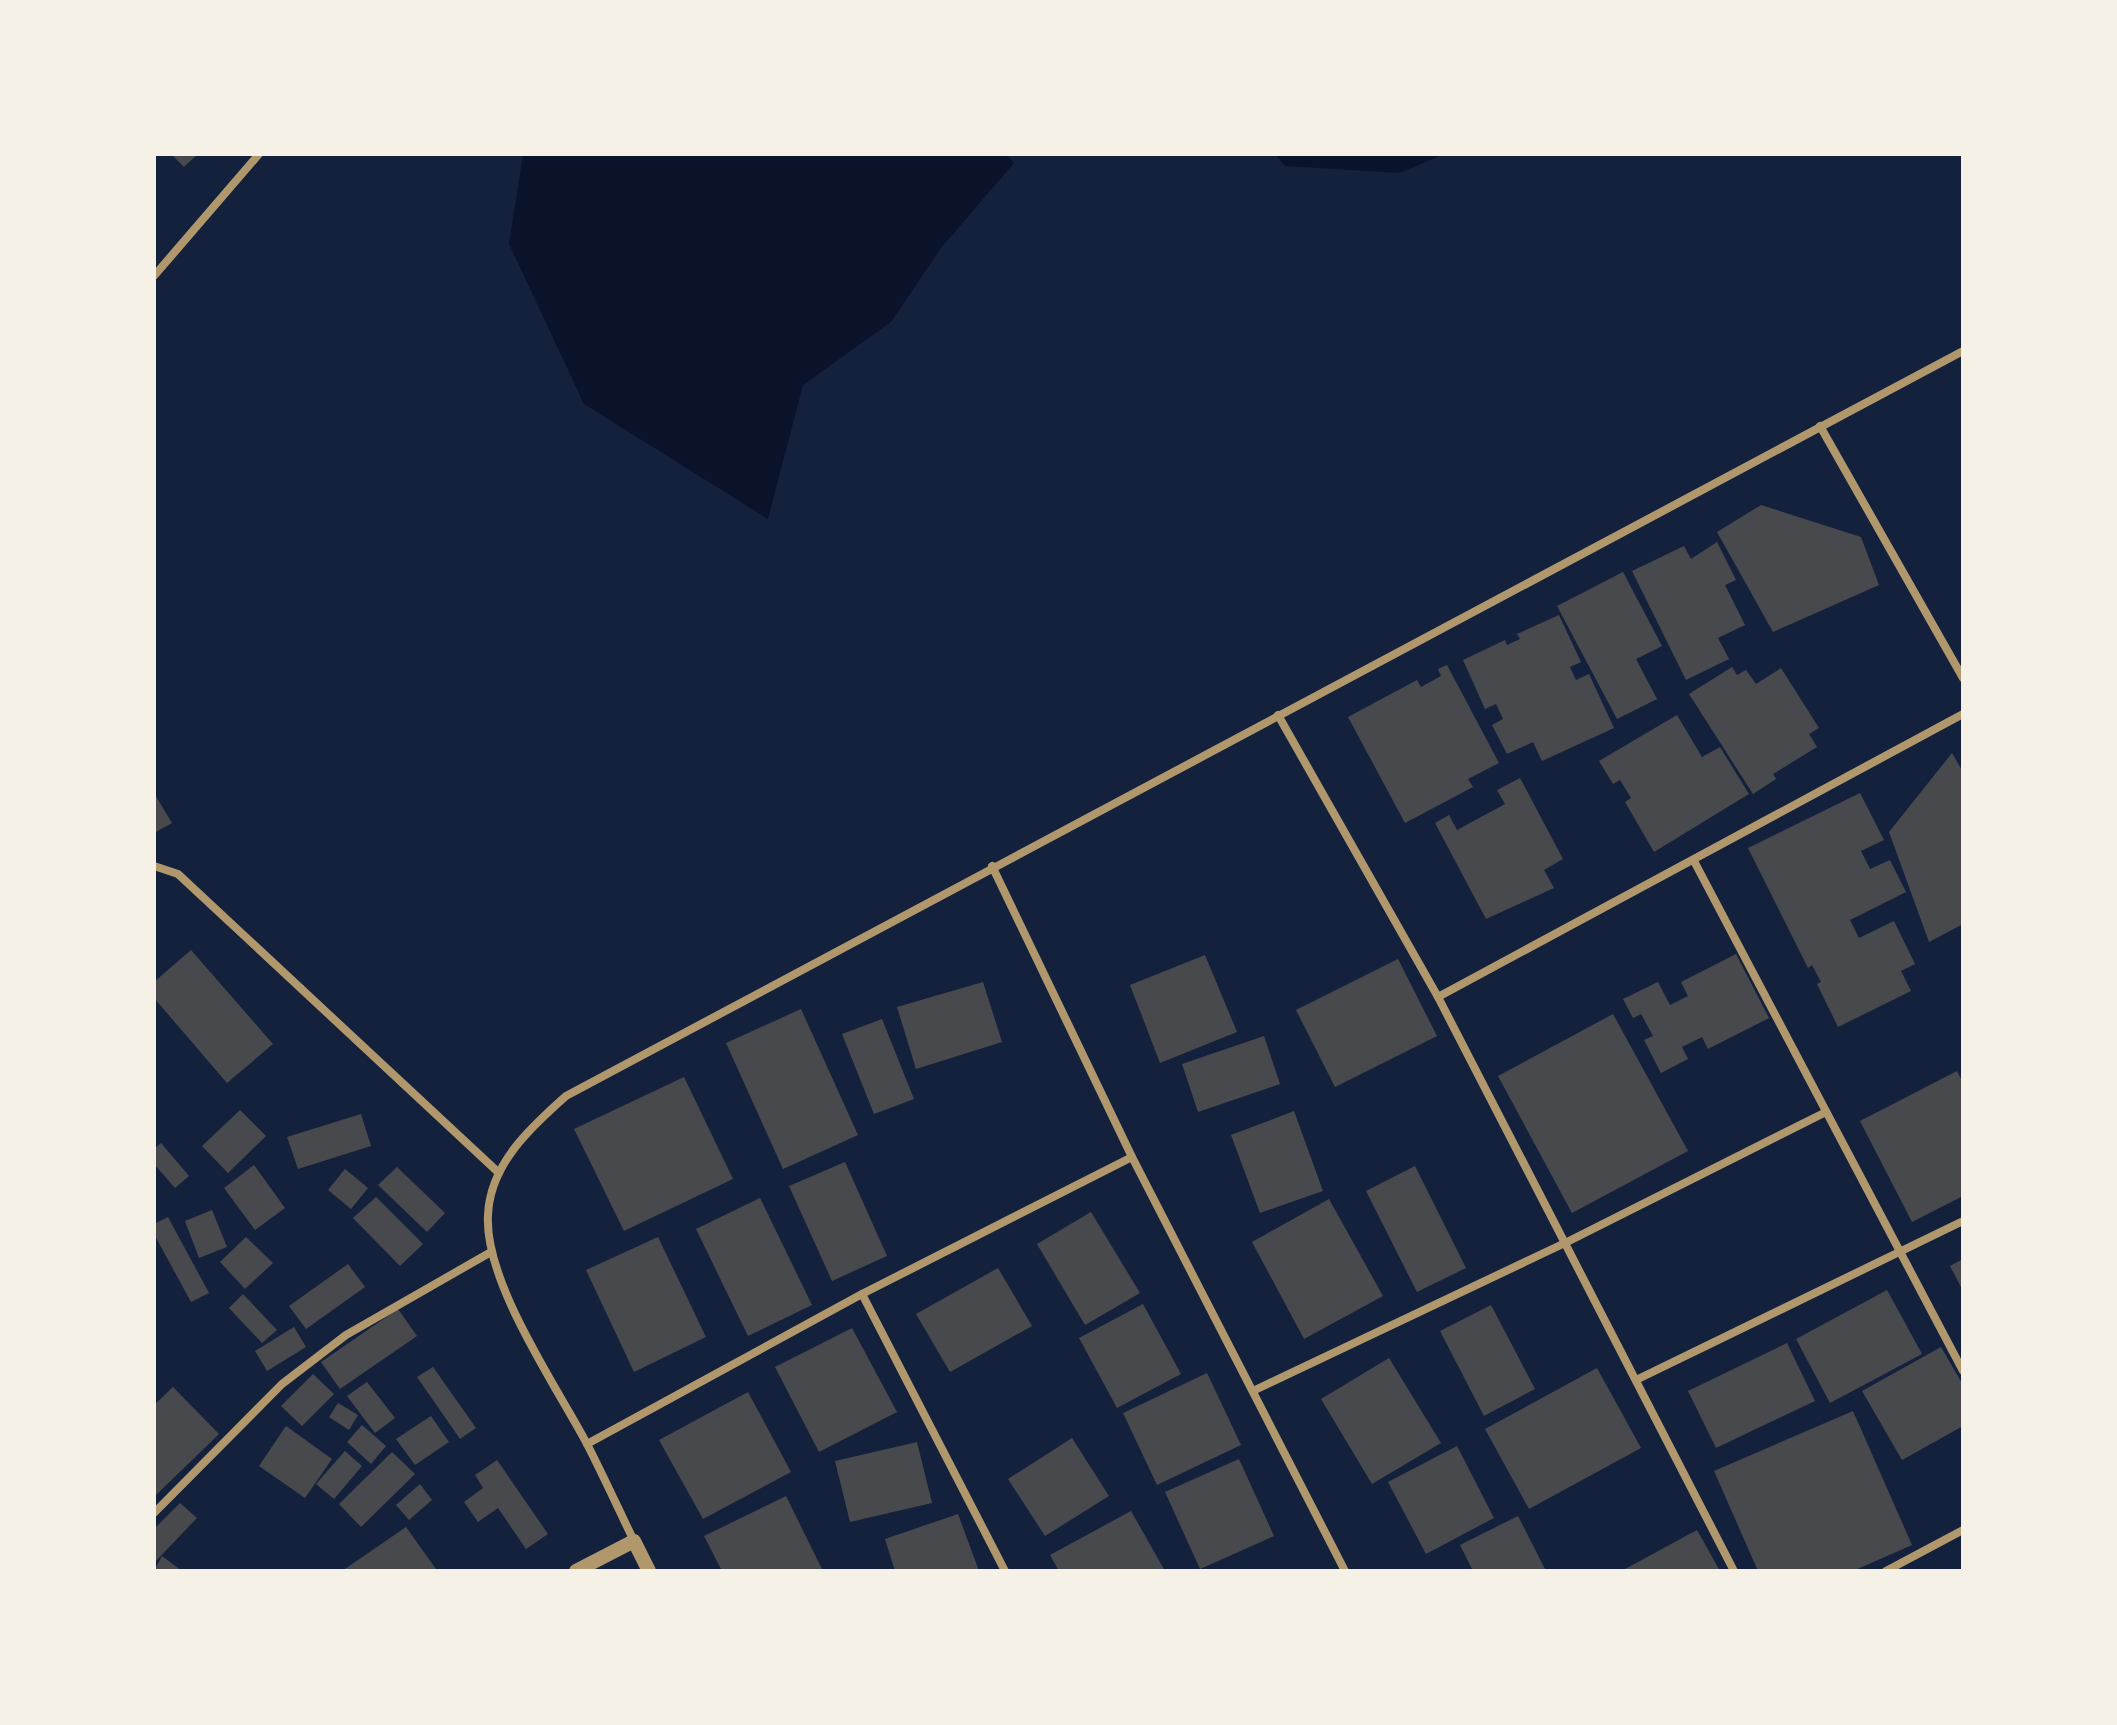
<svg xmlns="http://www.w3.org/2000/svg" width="2117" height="1725" viewBox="0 0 2117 1725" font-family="Mulish,sans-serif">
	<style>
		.water { fill: #0b132b }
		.building { fill: #48494c }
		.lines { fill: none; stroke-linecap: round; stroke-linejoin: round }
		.minor { stroke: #b1986c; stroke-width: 8 }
		.tertiary { stroke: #b1986c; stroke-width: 14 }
	</style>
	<rect width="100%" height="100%" fill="#14213d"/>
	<g class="water">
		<path d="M523,154H1006L1014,163L941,248L891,322L803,385L768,519L584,404L509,244Z"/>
		<path d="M1275,154H1444L1400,173L1285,166Z"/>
	</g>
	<g class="building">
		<path d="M171,154H198L184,167Z"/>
		<path d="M1761,505L1861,537L1879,585L1773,632L1717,532Z"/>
		<path d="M1717,542L1736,580L1725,585L1745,625L1718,638L1729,659L1686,680L1632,571L1684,546L1691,559Z"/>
		<path d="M1623,572L1662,646L1636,659L1657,699L1617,719L1557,606Z"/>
		<path d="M1559,615L1581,662L1570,667L1576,680L1589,674L1614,728L1542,761L1533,742L1507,754L1492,725L1503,719L1496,704L1485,709L1463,660L1505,640L1507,645L1520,639L1517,634Z"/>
		<path d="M1447,665L1499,763L1468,779L1473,787L1405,823L1348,717L1417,680L1421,687L1441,676L1438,669Z"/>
		<path d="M1732,667L1737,675L1746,670L1756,684L1781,668L1819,728L1809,734L1817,747L1773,774L1776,779L1753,794L1689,694Z"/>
		<path d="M1677,715L1702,757L1720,747L1749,794L1654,852L1625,802L1631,798L1620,780L1613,784L1599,761Z"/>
		<path d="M1952,753L1963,772V924L1929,942L1889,832Z"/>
		<path d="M1520,778L1563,859L1544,870L1554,888L1486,919L1435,823L1449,815L1457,830L1505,804L1497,790Z"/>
		<path d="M154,793L172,823L154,833Z"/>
		<path d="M1860,793L1884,840L1861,851L1870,869L1890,860L1906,892L1850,920L1859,938L1894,921L1915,964L1901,971L1911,991L1838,1027L1817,984L1821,982L1812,965L1808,968L1748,848Z"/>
		<path d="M191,950L273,1044L227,1083L154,998V982Z"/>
		<path d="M1736,954L1769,1018L1708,1049L1702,1037L1682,1047L1688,1059L1661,1073L1644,1040L1653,1036L1641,1014L1633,1018L1623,999L1658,982L1670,1005L1688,996L1681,982Z"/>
		<path d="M1205,955L1237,1032L1160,1063L1130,985Z"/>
		<path d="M1398,959L1437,1036L1335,1087L1296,1010Z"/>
		<path d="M983,982L1002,1042L916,1069L897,1007Z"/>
		<path d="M801,1009L858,1135L783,1169L726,1043Z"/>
		<path d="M1613,1014L1688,1151L1572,1213L1498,1076Z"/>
		<path d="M882,1019L914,1099L874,1114L842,1034Z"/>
		<path d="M1264,1036L1280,1084L1198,1112L1182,1064Z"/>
		<path d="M1957,1071L1963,1083V1196L1912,1222L1860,1121Z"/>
		<path d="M684,1077L733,1179L624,1231L574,1129Z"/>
		<path d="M240,1110L266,1136L228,1173L202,1146Z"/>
		<path d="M1294,1111L1323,1191L1260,1213L1231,1135Z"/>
		<path d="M361,1114L371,1146L298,1169L287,1137Z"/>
		<path d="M161,1143L189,1176L175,1188L154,1164V1149Z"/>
		<path d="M845,1162L887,1256L832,1281L789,1186Z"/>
		<path d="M254,1165L285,1208L255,1230L224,1188Z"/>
		<path d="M1415,1166L1466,1268L1417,1292L1366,1191Z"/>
		<path d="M397,1167L445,1213L427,1232L378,1185Z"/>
		<path d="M345,1169L368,1188L351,1209L328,1190Z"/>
		<path d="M376,1197L423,1244L400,1266L353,1218Z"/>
		<path d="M760,1198L812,1305L748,1336L696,1229Z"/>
		<path d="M1329,1199L1383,1296L1304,1339L1252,1242Z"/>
		<path d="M212,1210L227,1247L199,1258L185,1221Z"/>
		<path d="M1091,1212L1140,1293L1085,1325L1037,1244Z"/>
		<path d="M168,1217L209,1293L191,1302L154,1234V1224Z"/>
		<path d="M246,1237L273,1263L245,1289L220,1262Z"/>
		<path d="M658,1237L706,1337L634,1372L586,1270Z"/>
		<path d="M1963,1259V1291L1950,1266Z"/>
		<path d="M348,1264L365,1287L306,1329L289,1306Z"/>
		<path d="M998,1268L1032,1326L950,1372L916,1314Z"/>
		<path d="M1887,1290L1922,1354L1830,1403L1796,1339Z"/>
		<path d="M243,1294L277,1330L262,1343L229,1308Z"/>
		<path d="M1143,1304L1181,1374L1117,1408L1079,1338Z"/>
		<path d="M1491,1305L1535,1389L1484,1416L1440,1331Z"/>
		<path d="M398,1309L417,1336L340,1389L321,1362Z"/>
		<path d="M294,1327L306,1347L267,1371L255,1351Z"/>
		<path d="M852,1328L897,1412L819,1452L775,1367Z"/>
		<path d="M1787,1343L1815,1401L1716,1448L1688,1391Z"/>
		<path d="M1941,1347L1963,1385V1426L1902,1460L1862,1391Z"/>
		<path d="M1389,1358L1441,1443L1372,1484L1321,1399Z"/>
		<path d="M433,1367L476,1428L460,1439L417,1377Z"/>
		<path d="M1597,1368L1641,1448L1529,1509L1485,1429Z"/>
		<path d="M1207,1373L1241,1445L1157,1485L1123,1413Z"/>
		<path d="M313,1374L334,1394L302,1426L281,1406Z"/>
		<path d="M367,1382L395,1418L375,1433L347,1396Z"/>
		<path d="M173,1387L219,1434L154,1497V1405Z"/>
		<path d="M748,1392L791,1472L703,1519L659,1440Z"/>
		<path d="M338,1403L358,1415L349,1430L329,1417Z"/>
		<path d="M1853,1411L1912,1545L1853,1571H1758L1714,1471Z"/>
		<path d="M431,1416L449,1442L415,1465L396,1439Z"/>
		<path d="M362,1425L386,1446L371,1464L347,1442Z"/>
		<path d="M286,1426L332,1459L305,1498L259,1466Z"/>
		<path d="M1072,1438L1109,1496L1045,1536L1008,1479Z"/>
		<path d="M917,1442L932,1503L850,1522L835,1461Z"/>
		<path d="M1457,1446L1494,1518L1426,1554L1388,1482Z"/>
		<path d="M345,1451L362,1466L334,1499L316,1484Z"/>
		<path d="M392,1452L415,1474L361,1527L339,1504Z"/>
		<path d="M1239,1459L1274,1536L1200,1569L1165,1492Z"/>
		<path d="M497,1460L548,1534L526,1549L498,1508L478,1522L464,1502L483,1488L475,1475Z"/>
		<path d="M420,1484L432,1500L409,1520L396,1505Z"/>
		<path d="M786,1496L822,1569L722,1571L704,1536Z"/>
		<path d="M180,1503L197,1518L154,1563V1529Z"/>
		<path d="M1131,1511L1165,1571H1059L1050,1555Z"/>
		<path d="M958,1514L979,1571H895L885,1539Z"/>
		<path d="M1518,1516L1546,1571H1473L1460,1545Z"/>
		<path d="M406,1527L436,1569L433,1571H342Z"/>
		<path d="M1697,1530L1720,1571H1627L1625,1569Z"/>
		<path d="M162,1556L182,1571H154Z"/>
	</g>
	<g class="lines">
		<g class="minor">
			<path d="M154,276L259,154"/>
			<path d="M1820,426L1963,678"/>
			<path d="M1278,715L1438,997L1734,1571"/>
			<path d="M1694,861L1963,1371"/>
			<path d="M154,866L178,874L499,1173"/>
			<path d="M992,866L1132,1157L1345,1571"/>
			<path d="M1438,997L1963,714"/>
			<path d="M862,1294L1005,1571"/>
			<path d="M1636,1380L1963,1221"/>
			<path d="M1255,1390L1565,1243L1826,1112"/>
			<path d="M587,1444L862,1294L1132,1157"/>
			<path d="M154,1513L282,1384L346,1335L491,1252"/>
			<path d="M634,1541C618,1508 603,1475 586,1442C555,1384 484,1281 488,1215C490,1164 531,1127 566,1096L1963,351"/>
			<path d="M1886,1571L1963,1530"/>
		</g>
		<path class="tertiary" d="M576,1571L634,1541L649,1571"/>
	</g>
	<rect width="2117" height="1725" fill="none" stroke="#f6f1e7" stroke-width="312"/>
</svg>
